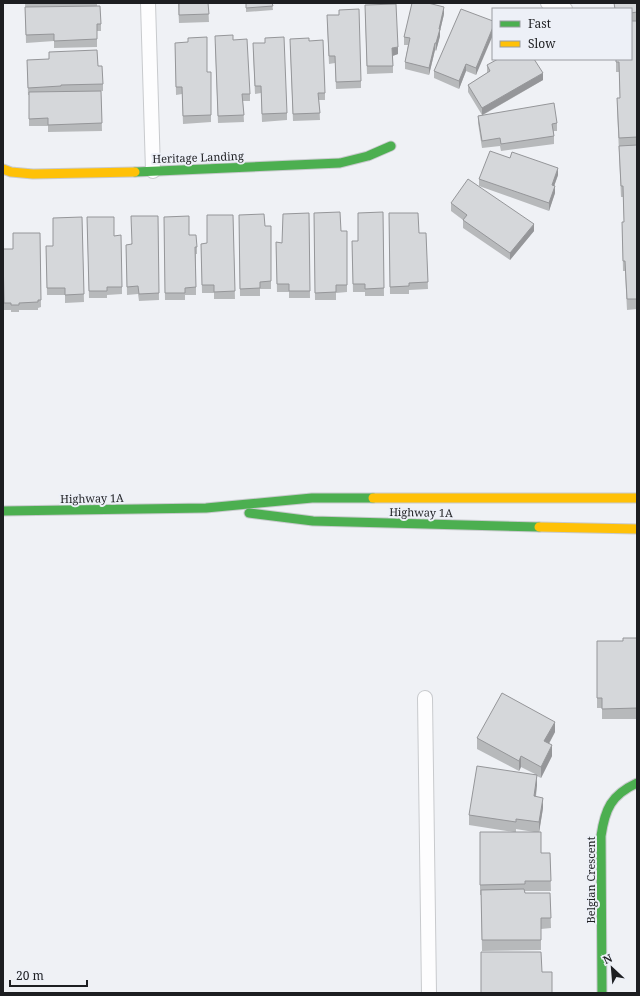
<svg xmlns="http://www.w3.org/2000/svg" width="640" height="996" viewBox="0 0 640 996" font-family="'Noto Serif',serif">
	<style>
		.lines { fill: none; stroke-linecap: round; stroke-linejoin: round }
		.lane-casing { stroke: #c8cacd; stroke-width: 16 }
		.fast-casing { stroke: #c8cacd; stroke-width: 11 }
		.slow-casing { stroke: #c8cacd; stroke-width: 11 }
		.lane { stroke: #fdfdfe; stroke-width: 14 }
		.fast { stroke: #4caf50; stroke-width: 9 }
		.slow { stroke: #ffc107; stroke-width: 9 }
		.wall { fill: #b7b9bb; fill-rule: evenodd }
		.shaded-wall { fill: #959699 }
		.building { fill: #d5d7da; stroke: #959699 }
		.labels { text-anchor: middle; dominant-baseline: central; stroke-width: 4; stroke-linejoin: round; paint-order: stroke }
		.street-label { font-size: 11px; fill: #1d1e21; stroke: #edf0f7 }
	</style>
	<rect width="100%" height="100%" fill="#eff1f5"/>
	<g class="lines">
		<g class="lane-casing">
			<g id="lane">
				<path d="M148,3L153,171"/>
				<path d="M548,3L565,9"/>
				<path d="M425,698L429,993"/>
			</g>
		</g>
		<g class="fast-casing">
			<g id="fast">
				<path d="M135,172L340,163L368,156L391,146"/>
				<path d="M3,511L206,508L312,498H373"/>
				<path d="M249,513L313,521L539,527"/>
				<path d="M602,993L601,836C605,809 611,795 637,783"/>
			</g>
		</g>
		<g class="slow-casing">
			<g id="slow">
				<path d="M3,169L11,172L33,174L135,172"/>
				<path d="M373,498H637"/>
				<path d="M539,527L637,529"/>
			</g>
		</g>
		<use href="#lane" class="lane"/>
		<use href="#fast" class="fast"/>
		<use href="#slow" class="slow"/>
	</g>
	<g class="wall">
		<path d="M25,3H97V6L101,24V31H97V47L54,48V41L26,43Z"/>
		<path d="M178,3H208L209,22L179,23Z"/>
		<path d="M246,3H272L273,10L246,12Z"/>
		<path d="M614,3H637V309L627,310L625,271H623L622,222H624L623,197H621L617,108V98H620L619,72H616V59H631V9H614Z"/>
		<path d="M365,12L398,54L393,56V73L367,74Z"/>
		<path d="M444,14L440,31V36L436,51L435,50L429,75L405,69V62L408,45H404V37Z"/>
		<path d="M493,21L476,75L466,71L459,89L434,78V71Z"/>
		<path d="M327,23L361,81V88L336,89L335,63L329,64Z"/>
		<path d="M233,40L250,94V101H243L244,122L218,123L215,44Z"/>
		<path d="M309,41L325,93V100H319L320,120L293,121L290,46Z"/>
		<path d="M175,43L207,72H211V122L183,124L182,94L176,95Z"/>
		<path d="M253,50L287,113V120L262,122L261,93L255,94Z"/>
		<path d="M27,60L98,66L103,84V91H101L102,131L48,132V126H29V95H28Z"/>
		<path d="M487,65L543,80L483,115L557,123V131H554V144L501,151L500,146L482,148L478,123V116L482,115L468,92V85L487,73Z"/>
		<path d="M558,175L554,186L555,193L549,211L479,186V179Z"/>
		<path d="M451,203L534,231L510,260L463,228V220L451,211Z"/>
		<path d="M383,212L384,296H365V292H353L352,241H358Z"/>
		<path d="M309,213L310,298H289V292H277L276,242L282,243Z"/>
		<path d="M314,213L341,231H347V292L336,293V300H315Z"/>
		<path d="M389,213L419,233H426L428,289L409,290V294H390Z"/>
		<path d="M233,215L235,299H214V293H202L201,244L207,243Z"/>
		<path d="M239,215L265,226H271V289H260V296H240Z"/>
		<path d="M158,216L159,300L139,301L138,294L127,295L126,245L131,244Z"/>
		<path d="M82,217L84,302L65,303V295H47L46,246H53Z"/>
		<path d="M87,217L114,236L122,287V294L107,295V298H89Z"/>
		<path d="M164,217L189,235L197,247V254H196V295H185V300H165Z"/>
		<path d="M40,233L41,307L38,308V310H19V312H11V310H4L3,270Z"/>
		<path d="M637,638V719H602V708H597V641H623Z"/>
		<path d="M555,732L549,744L552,756L541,778L537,776V785L536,797L543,808L539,832L541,853H550L551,891H525V893H550L551,928L541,929V950L482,951L481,895H480V832H514L469,825V815L535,774L521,767L519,771L477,749V738ZM516,829L534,832H516Z"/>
	</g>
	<g class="shaded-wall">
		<path d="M444,7V14L440,31V36L436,51V43L439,29Z"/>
		<path d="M493,27V35L476,75V68Z"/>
		<path d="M435,43V50L429,75V68Z"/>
		<path d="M398,47V54L392,56V48Z"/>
		<path d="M466,64V71L459,89V81Z"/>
		<path d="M543,73V80L482,115V108Z"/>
		<path d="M558,168V175L552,192V185Z"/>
		<path d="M555,186V193L549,211V203Z"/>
		<path d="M534,224V231L510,260V253Z"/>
		<path d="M555,722V732L544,752V741Z"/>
		<path d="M552,745V756L541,778V767Z"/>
		<path d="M521,756V767L519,771V761Z"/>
		<path d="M537,775V785L534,807V796Z"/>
		<path d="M543,798V808L539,833V822Z"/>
	</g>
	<g class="building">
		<path d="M179,3H208L209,14L179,15Z"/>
		<path d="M246,3H272L273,6L246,8Z"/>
		<path d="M412,3H428L444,7L439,29H440L436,43H435L429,68L405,62L410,38L404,37Z"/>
		<path d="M614,3H637V12L631,13V9H615Z"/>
		<path d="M396,4L398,47L392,48L393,66H367L365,5Z"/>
		<path d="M100,6L101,24H97V39L54,41V34L26,35L25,7Z"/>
		<path d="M359,9L361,81L336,82L335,56H329L327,15H339V10Z"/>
		<path d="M461,9L493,21V27L476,68L466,64L459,81L434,71Z"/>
		<path d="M631,21H637V137L619,138L617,98H620L619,62H616V59H631Z"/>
		<path d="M233,35V40L247,39L250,94H242L244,115L218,116L215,36Z"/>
		<path d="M207,37V72H211V115L183,116L182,87H176L175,43L188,42V38Z"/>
		<path d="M284,37L287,113L262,114L261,86H255L253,43H265V38Z"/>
		<path d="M309,38V41L323,40L325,93H318L320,113L293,114L290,39Z"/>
		<path d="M97,50L98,66H102L103,84L61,85V86L28,88L27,60L49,59V52Z"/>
		<path d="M498,59H534L543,73L482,108L468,85L490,71L487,65Z"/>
		<path d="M101,91L102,123L48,125V118L29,119V92Z"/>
		<path d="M554,103L557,123L552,124L554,136L501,144L500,138L482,141L478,116Z"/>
		<path d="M637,145V299H627L625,261H623L622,222H624L623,186H621L619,146Z"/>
		<path d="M490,151L510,158L512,152L558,168L552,185L555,186L549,203L479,179Z"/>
		<path d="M468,179L534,224L510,253L463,220L467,215L451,203Z"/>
		<path d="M340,212L341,231H347V285H336V292L315,293L314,213Z"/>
		<path d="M383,212L384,288L365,289V284H353L352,241H358V213Z"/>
		<path d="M309,213L310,291H289V284H277L276,242L282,243L283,214Z"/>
		<path d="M389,213H418L419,233H426L428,282L409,283V286L390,287Z"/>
		<path d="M264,214L265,226H271V281L260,282V288L240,289L239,215Z"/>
		<path d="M207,215H233L235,291L214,292V285H202L201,244L207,243Z"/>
		<path d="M131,216H158L159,293L139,294L138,286L127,287L126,245L132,244Z"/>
		<path d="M189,216V235H196L197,247H195L196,287L185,288V293H165L164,217Z"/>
		<path d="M82,217L84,294L65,295V288H47L46,246H53V218Z"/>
		<path d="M87,217H114V236L121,235L122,287H107V291H89Z"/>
		<path d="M13,233H40L41,300H38V302L19,303V305H11V303H4L3,249H13Z"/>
		<path d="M623,638H637V708L602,709V698H597V641H623Z"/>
		<path d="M502,693L555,722L544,741L552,745L541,767L521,756L519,761L477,738Z"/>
		<path d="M477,766L537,775L534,796L543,798L539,822L516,819V822L469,815Z"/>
		<path d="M480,832H541V853H550L551,881H525V884L480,885Z"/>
		<path d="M524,889L525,893H550L551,918H541V940H482L481,890Z"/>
		<path d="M481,952H541L542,972H552V993H481Z"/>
	</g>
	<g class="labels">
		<g class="street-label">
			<text transform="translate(198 157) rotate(-2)">Heritage Landing</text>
			<text transform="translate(92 498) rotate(-1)">Highway 1A</text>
			<text transform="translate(421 512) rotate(1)">Highway 1A</text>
			<text transform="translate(590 880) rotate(-90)">Belgian Crescent</text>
		</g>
	</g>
	<rect width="640" height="996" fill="none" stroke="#1d1e21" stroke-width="8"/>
	<rect x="492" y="8" width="140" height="52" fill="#edf0f7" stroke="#9a9ca1"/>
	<rect x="500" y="21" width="20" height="6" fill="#4caf50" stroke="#9a9ca1"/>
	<text x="528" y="28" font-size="12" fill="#1d1e21">Fast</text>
	<rect x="500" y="41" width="20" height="6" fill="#ffc107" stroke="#9a9ca1"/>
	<text x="528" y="48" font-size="12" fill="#1d1e21">Slow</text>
	<g transform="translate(612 968) rotate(334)" stroke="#edf0f7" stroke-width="3" paint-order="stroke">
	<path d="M0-3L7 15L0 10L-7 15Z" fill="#1d1e21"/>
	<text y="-6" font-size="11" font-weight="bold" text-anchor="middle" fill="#1d1e21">N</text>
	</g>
	<path d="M10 980v6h77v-6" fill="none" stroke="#1d1e21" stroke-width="2"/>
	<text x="16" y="980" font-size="12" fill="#1d1e21" stroke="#edf0f7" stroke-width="3" paint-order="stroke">20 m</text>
</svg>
